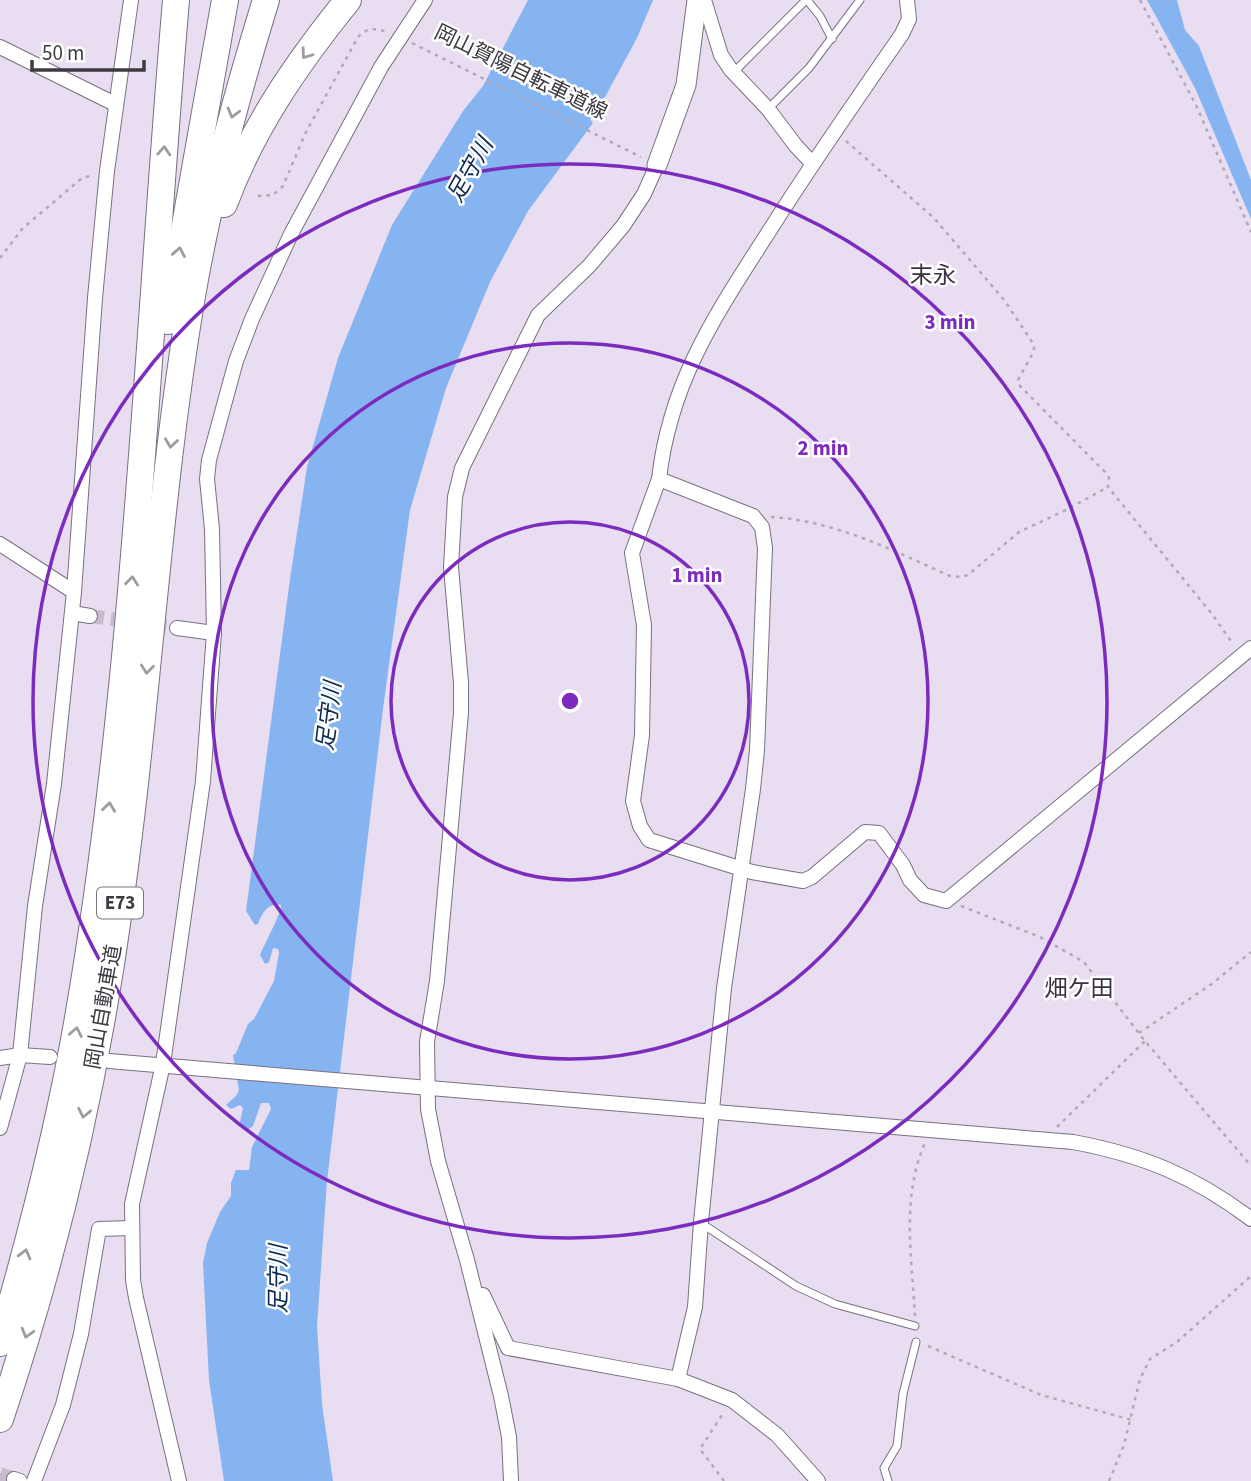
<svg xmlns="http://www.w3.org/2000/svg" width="1251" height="1481" viewBox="0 0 1251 1481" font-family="'Source Sans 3','Noto Sans JP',sans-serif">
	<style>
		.water { fill: #86b4f0 }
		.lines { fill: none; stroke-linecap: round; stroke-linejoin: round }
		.street-tunnel { stroke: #c6bcce; stroke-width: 14; stroke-dasharray: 14 7; stroke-linecap: butt }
		.lane-casing { stroke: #797081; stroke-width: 9 }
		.street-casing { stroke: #797081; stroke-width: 16 }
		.secondary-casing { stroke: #797081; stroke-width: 21 }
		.highway-casing { stroke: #797081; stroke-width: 28 }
		.path { stroke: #b1a9b9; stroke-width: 2.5; stroke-dasharray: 3.5 5; stroke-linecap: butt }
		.lane { stroke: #fff; stroke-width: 7 }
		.street { stroke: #fff; stroke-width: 14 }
		.secondary { stroke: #fff; stroke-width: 19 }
		.highway { stroke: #fff; stroke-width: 26 }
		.oneway { stroke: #9e9ca0 }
		.ring { fill: none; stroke: #7b2cbf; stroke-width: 3.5 }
		.labels { text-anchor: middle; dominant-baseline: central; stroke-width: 5; stroke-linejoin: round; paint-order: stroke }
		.shield { fill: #fff; stroke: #78757a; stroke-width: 2 }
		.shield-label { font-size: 19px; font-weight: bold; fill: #3e3a41 }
		.street-label { font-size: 21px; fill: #3e3a41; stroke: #fff }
		.water-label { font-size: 23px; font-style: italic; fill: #0c2b51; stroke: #fff }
		.neighbourhood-label { font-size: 23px; fill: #3a3140; stroke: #fff }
		.centre { fill: #7b2cbf; stroke: #fff; stroke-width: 3.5 }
		.ring-label { font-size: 21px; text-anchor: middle; font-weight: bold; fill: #7b2cbf; stroke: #fff; stroke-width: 5; stroke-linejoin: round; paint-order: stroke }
	</style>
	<rect width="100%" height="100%" fill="#e8ddf1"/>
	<g class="water">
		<path d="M528,0H653L637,38L598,110L590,119L593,123L528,211L490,282L446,388L410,510L383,709L327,1181L317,1326L322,1404L333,1481H224L209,1380L203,1263L207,1243L220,1212L231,1196V1183L236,1170H249L252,1147L271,1109L269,1103H261L253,1126L246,1131L243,1129L240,1122L243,1108L240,1105L231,1109L226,1105L236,1096L239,1090L233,1055L236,1053L248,1024L254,1019L274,981L279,953L278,949L273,948L269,962L265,964L260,955C265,943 281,914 281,905C268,902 262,913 258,924L255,925L246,911L290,579L307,467L338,358L392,225L463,111L483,86Z"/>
		<path d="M1147,0H1177L1185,30L1199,46L1251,180V219L1195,88Z"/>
	</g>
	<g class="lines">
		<g class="street-tunnel">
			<path d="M90,616L177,628"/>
			<path d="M0,1474L14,1479"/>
		</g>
		<g class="lane-casing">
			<g id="lane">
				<path d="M807,0L820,16L832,39"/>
				<path d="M734,72L806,0"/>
				<path d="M768,109L809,68L860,0"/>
				<path d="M701,1226L707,1227L796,1286L835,1304L915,1326"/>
				<path d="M888,1481L884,1468L897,1446L903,1394L916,1342"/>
			</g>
		</g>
		<g class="street-casing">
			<g id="street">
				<path d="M704,0L721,55L731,70L768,109L796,146L812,163"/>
				<path d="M0,47L115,104"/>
				<path d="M659,479L632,553L644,625L642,735L633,801L640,826L649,840L752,872L803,881L812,877L865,832L879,833L903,865L910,880L924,895L946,901L1251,648"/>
				<path d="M0,544L74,592"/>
				<path d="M72,613L90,616"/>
				<path d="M177,628L214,633"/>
				<path d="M0,1058L20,1055L50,1057"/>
				<path d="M109,1061L1073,1142C1143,1155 1194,1176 1251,1219"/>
				<path d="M0,1128L20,1055L35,906L54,784L74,592L95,298L107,171L131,0"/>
				<path d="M483,1295L508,1348L678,1379L732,1400L777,1435L818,1481"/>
				<path d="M678,1379L695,1307L701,1222L724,988L753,789L757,750L765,548L762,527L753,516L659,479C670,381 716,314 768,233C811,165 856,100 902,34L909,19L907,0"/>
				<path d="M14,1479L20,1481"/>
				<path d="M34,1481L63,1405L81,1334L99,1229L132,1228"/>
				<path d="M179,1481L136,1298L133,1280L132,1204L163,1064L203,781L214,633L212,529L207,479L209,460L236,361L252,319L291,234L381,67L425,0"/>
				<path d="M511,1481L509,1437L501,1396L467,1260L438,1161L428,1109L427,1042L437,981L461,713V683L451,567L455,497L462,468L538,315L589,266L623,226L644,194L657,165"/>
			</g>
		</g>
		<g class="secondary-casing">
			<path id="secondary" d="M657,165L686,85L697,0"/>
		</g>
		<g class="highway-casing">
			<g id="highway">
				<path d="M224,204C252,128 297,63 348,0"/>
				<path d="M168,321L225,0"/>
				<path d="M0,1343C31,1236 59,1128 78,1018C136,681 147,340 176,0"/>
				<path d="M0,1419C55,1256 94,1088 118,917C148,711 157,502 192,296C209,196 236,97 266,0"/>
			</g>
		</g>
		<g class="path">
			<path d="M1140,0L1196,105L1251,232"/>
			<path d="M412,43L641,157"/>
			<path d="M846,141L934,218L1005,301L1034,345V351L1018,380L1020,386L1105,472L1109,478L1108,487L1212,614L1233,644"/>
			<path d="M258,196L273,195L283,186L306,132L358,37C367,27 376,28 387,32"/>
			<path d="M0,258L22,229L82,178L94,175"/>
			<path d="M771,517C836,521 892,550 950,576L961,577L968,575L1019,532L1064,511L1108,487"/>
			<path d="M961,906L1040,937L1084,962L1145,1041L1251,1166"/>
			<path d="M1139,1033L1213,983L1251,952"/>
			<path d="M1057,1127L1145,1041"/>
			<path d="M915,1316C912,1260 901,1196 925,1143"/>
			<path d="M928,1346L1041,1395L1132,1420"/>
			<path d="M724,1481L700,1449L724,1412"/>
			<path d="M1109,1481L1124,1445L1140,1379L1150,1359L1177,1342L1251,1276"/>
		</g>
		<use href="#lane" class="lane"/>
		<use href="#street" class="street"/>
		<use href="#secondary" class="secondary"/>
		<use href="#highway" class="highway"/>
	</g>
	<defs><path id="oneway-chevron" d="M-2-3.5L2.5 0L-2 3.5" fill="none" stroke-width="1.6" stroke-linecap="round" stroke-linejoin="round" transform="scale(1.75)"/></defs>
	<g class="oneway">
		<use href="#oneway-chevron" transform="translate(306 54) rotate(126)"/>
		<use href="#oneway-chevron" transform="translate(233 113) rotate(105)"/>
		<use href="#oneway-chevron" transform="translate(164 151) rotate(-86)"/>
		<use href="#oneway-chevron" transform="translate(179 252) rotate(-80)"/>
		<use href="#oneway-chevron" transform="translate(171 443) rotate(98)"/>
		<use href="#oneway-chevron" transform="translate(132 581) rotate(-84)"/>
		<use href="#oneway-chevron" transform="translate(147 669) rotate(96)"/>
		<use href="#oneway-chevron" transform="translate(109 807) rotate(-83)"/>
		<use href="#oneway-chevron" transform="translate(76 1032) rotate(-79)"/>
		<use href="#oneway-chevron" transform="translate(84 1113) rotate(102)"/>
		<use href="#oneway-chevron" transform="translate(25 1254) rotate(-75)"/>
		<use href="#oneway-chevron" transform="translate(27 1333) rotate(106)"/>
	</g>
	<g class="ring">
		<circle cx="570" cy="701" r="179"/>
		<circle cx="570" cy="701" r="358"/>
		<circle cx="570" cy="701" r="537"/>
	</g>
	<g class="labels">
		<rect class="shield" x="97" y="887.5" width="46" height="31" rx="5"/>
		<g class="shield-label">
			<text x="120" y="903">E73</text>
		</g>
		<g class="street-label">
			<text transform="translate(521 72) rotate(26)">岡山賀陽自転車道線</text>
			<text transform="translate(103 1007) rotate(-80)">岡山自動車道</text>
		</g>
		<g class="water-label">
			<text transform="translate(470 170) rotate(-61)">足守川</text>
			<text transform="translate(329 716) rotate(-83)">足守川</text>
			<text transform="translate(278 1279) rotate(-90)">足守川</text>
		</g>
		<g class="neighbourhood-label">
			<text x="933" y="275">末永</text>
			<text x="1079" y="988">畑ケ田</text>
		</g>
	</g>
	<circle cx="570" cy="701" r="10" class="centre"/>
	<g class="ring-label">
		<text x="950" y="329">3 min</text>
		<text x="823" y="455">2 min</text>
		<text x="697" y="582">1 min</text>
	</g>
	<path d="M32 60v10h112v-10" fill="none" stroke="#3e3a41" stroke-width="3.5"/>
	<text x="42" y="60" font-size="21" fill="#3e3a41" stroke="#ffffff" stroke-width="5" paint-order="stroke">50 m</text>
</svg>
